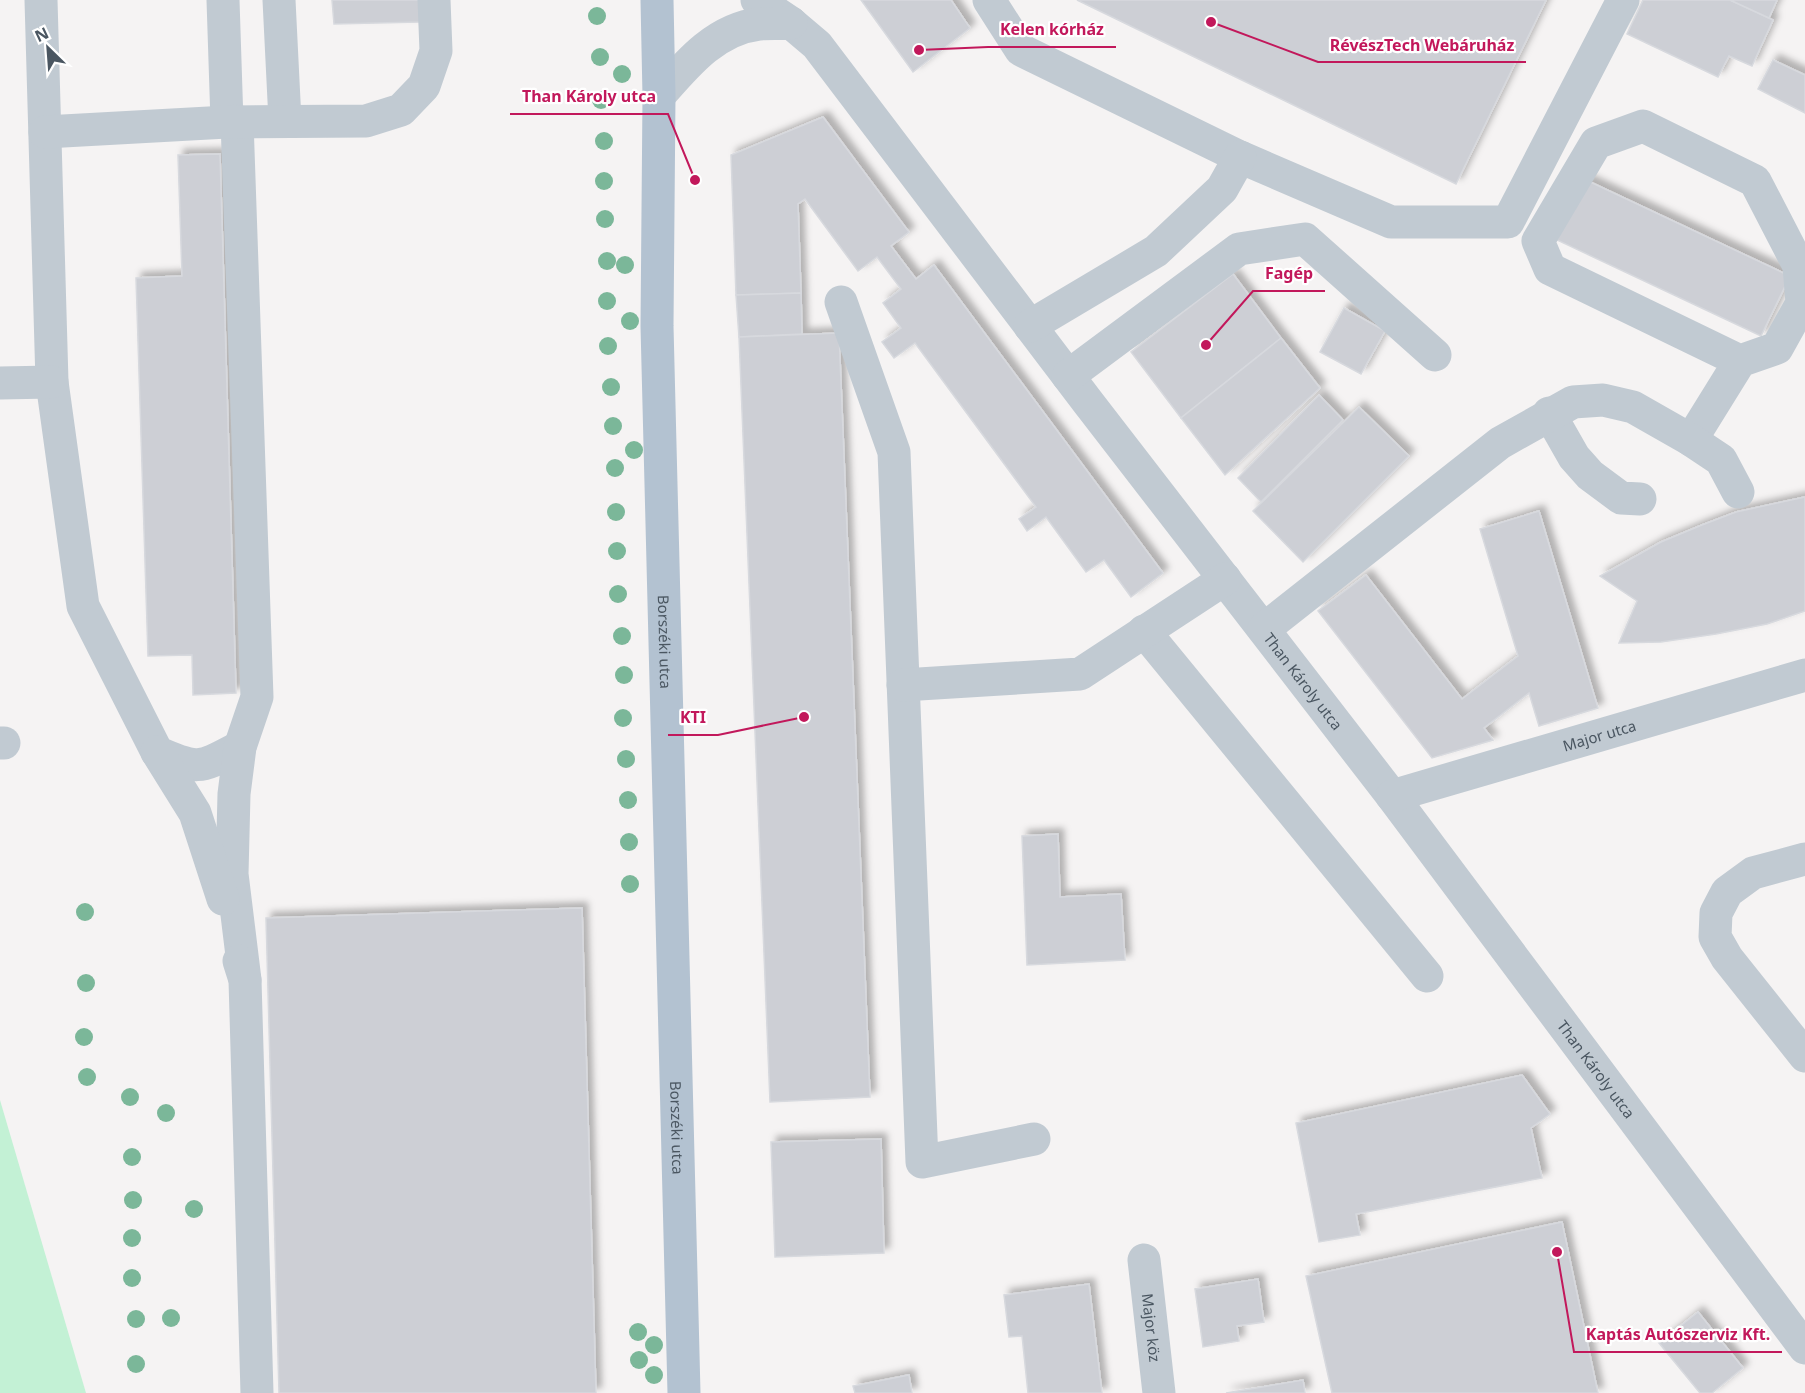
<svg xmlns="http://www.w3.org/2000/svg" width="1805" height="1393" viewBox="0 0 1805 1393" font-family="'Noto Sans',sans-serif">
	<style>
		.green { fill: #c3f1d5 }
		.building { fill: #cdcfd5; stroke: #d7d9de; stroke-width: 1.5; filter: url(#shadow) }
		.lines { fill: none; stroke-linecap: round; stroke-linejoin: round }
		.minor { stroke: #c1cad2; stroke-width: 33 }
		.major { stroke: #b3c2d1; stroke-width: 33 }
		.tree { fill: #7bb799 }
		.labels { text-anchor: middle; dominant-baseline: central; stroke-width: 4.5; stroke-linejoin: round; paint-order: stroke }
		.street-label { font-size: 15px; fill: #4a5661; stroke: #fff }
		.leader { fill: none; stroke: #c2185b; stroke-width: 2 }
		.callout-dot { fill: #c2185b; stroke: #fff; stroke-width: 2 }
		.callout-label { font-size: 16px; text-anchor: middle; font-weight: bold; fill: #c2185b; stroke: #fff; stroke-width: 4.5; stroke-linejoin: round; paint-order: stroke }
	</style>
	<defs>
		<filter id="shadow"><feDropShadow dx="5.5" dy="-5.5" stdDeviation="3" flood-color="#0004"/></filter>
	</defs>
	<rect width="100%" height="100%" fill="#f5f3f3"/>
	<path class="green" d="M0,1100L86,1393H0Z"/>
	<g class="building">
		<path d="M332,0H419L420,22L334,24Z"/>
		<path d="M861,0H951L970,28L913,72Z"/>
		<path d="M1077,0H1546L1456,184Z"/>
		<path d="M1643,0H1730L1773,20L1752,66L1729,56L1718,77L1627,34Z"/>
		<path d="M1730,0H1777L1769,18Z"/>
		<path d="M1773,60L1805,75V113L1758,89Z"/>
		<path d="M823,117L909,232L891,246L916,279L934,265L1163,573L1131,597L1104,560L1086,572L1046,517L1027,531L1019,519L1036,507L915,343L894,358L882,342L901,328L883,303L901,289L877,257L858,271L805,199L798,204L801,293L736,295L731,155Z"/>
		<path d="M220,154L236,693L193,695L192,655L148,656L136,278L182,276L178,155Z"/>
		<path d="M1586,180L1790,276L1761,336L1557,240Z"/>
		<path d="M1233,274L1281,338L1181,418L1131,352Z"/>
		<path d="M801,293L802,334L739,337L736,295Z"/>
		<path d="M1344,308L1385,331L1361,374L1320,352Z"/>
		<path d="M839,333L870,1097L770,1102L739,337Z"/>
		<path d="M1281,338L1320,388L1225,475L1181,418Z"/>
		<path d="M1319,395L1343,420L1261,502L1238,478Z"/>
		<path d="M1359,407L1409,456L1303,562L1253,511Z"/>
		<path d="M1805,497V611L1767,624L1716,634L1661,642L1619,643L1637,601L1600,576L1661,542L1702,525L1736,512Z"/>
		<path d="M1539,511L1598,708L1539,726L1529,693L1484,728L1493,740L1432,758L1318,611L1366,575L1462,699L1518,656L1480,529Z"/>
		<path d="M1058,834L1060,897L1121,894L1125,960L1027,965L1022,836Z"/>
		<path d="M582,908L596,1393H279L266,918Z"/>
		<path d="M1522,1075L1550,1114L1531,1128L1542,1178L1356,1214L1360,1235L1319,1242L1296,1123Z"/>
		<path d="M881,1139L884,1253L775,1257L771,1142Z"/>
		<path d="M1562,1222L1598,1393H1332L1306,1276Z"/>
		<path d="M1258,1279L1264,1322L1237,1326L1239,1341L1203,1347L1195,1289Z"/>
		<path d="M1089,1284L1102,1393H1028L1022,1336L1009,1337L1004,1295Z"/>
		<path d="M1698,1312L1743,1368L1712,1393H1700L1659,1343Z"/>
		<path d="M909,1375L912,1393H855L853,1386Z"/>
		<path d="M1303,1380L1305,1393H1226Z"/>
	</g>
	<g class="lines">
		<g class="minor">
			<path d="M41,0L52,382L83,606L157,752C199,771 200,768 240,747"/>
			<path d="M223,0L227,122"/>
			<path d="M279,0L285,121"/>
			<path id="s1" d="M757,0L791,23L817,45L1087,401L1392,796L1805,1348"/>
			<path d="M989,0L1021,50L1240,157L1391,222H1508L1623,0"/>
			<path d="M659,96C686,65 715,29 759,24C769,23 780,24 791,23"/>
			<path d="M237,121L257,697L240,747L234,794L232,874L245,980"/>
			<path d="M45,132L227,122L366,121L401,110L424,86L436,51L434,0"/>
			<path d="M841,302L894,452L922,1162L1034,1139"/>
			<path d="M1030,326L1156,251L1222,189L1240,157"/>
			<path d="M1068,376L1239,249L1305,239L1435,355"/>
			<path d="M0,383L52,382"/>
			<path d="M1549,413L1574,457L1590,475L1621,498L1640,499"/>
			<path d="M1691,440L1740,361L1550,269L1538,241L1596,143L1643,126L1755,181L1799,266L1802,303L1777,348L1740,361"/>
			<path d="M1264,629L1500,443L1573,402L1603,400L1633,407L1691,440L1721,460L1738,492"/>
			<path d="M1144,631L1427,976"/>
			<path d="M903,685L1080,674L1225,579"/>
			<path d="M0,743H4"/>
			<path d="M157,752L195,813L223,899"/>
			<path id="s2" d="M1392,796L1805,675"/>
			<path d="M1805,859L1753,873L1727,892L1716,913L1715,937L1727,958L1805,1056"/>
			<path d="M239,961L245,980L257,1393"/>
			<path id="s3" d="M1144,1260L1159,1393"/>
		</g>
		<path class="major" id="s4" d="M657,0L659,96L657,326L684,1393"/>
	</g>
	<g class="tree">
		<circle cx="597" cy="16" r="9"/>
		<circle cx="600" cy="57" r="9"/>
		<circle cx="622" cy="74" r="9"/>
		<circle cx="601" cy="100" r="9"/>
		<circle cx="604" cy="141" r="9"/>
		<circle cx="604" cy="181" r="9"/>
		<circle cx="605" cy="219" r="9"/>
		<circle cx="607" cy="261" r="9"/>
		<circle cx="625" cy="265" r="9"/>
		<circle cx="607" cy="301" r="9"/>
		<circle cx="630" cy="321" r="9"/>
		<circle cx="608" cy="346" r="9"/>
		<circle cx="611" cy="387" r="9"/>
		<circle cx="613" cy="426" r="9"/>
		<circle cx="634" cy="450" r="9"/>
		<circle cx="615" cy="468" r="9"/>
		<circle cx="616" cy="512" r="9"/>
		<circle cx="617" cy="551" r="9"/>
		<circle cx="618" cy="594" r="9"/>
		<circle cx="622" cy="636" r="9"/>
		<circle cx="624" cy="675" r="9"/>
		<circle cx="623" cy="718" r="9"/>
		<circle cx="626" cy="759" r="9"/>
		<circle cx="628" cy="800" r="9"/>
		<circle cx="629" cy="842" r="9"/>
		<circle cx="630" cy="884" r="9"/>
		<circle cx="85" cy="912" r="9"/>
		<circle cx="86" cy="983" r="9"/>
		<circle cx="84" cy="1037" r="9"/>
		<circle cx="87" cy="1077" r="9"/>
		<circle cx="130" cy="1097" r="9"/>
		<circle cx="166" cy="1113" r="9"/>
		<circle cx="132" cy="1157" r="9"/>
		<circle cx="133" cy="1200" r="9"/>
		<circle cx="194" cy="1209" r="9"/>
		<circle cx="132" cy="1238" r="9"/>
		<circle cx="132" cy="1278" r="9"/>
		<circle cx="171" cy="1318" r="9"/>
		<circle cx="136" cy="1319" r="9"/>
		<circle cx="638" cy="1332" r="9"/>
		<circle cx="654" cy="1345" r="9"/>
		<circle cx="639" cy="1360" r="9"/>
		<circle cx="136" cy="1364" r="9"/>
		<circle cx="654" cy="1375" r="9"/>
	</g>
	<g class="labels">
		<g class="street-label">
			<text stroke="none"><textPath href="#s4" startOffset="642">Borszéki utca</textPath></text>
			<text stroke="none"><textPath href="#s1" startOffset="876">Than Károly utca</textPath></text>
			<text stroke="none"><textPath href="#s2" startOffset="216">Major utca</textPath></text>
			<text stroke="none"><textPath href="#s1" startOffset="1362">Than Károly utca</textPath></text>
			<text stroke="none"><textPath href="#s4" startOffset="1128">Borszéki utca</textPath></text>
			<text stroke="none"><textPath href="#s3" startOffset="68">Major köz</textPath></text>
		</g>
	</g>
	<path class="leader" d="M919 50L988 47H1116M1211 22L1318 62H1526M695 180L668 114H510M1206 345L1253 291H1325M804 717L718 735H668M1557 1252L1574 1352H1782"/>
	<g class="callout-dot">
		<circle cx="919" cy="50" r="6"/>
		<circle cx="1211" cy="22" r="6"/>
		<circle cx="695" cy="180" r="6"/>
		<circle cx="1206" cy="345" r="6"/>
		<circle cx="804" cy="717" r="6"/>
		<circle cx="1557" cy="1252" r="6"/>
	</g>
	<g class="callout-label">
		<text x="1052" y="35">Kelen kórház</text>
		<text x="1422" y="51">RévészTech Webáruház</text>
		<text x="589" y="102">Than Károly utca</text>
		<text x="1289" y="279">Fagép</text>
		<text x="693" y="723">KTI</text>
		<text x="1678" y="1340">Kaptás Autószerviz Kft.</text>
	</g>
	<g transform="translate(48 48) rotate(335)" stroke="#ffffff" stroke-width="4.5" paint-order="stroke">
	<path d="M0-4.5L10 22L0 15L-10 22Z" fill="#4a5661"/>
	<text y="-9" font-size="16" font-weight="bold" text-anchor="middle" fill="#4a5661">N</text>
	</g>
</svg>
